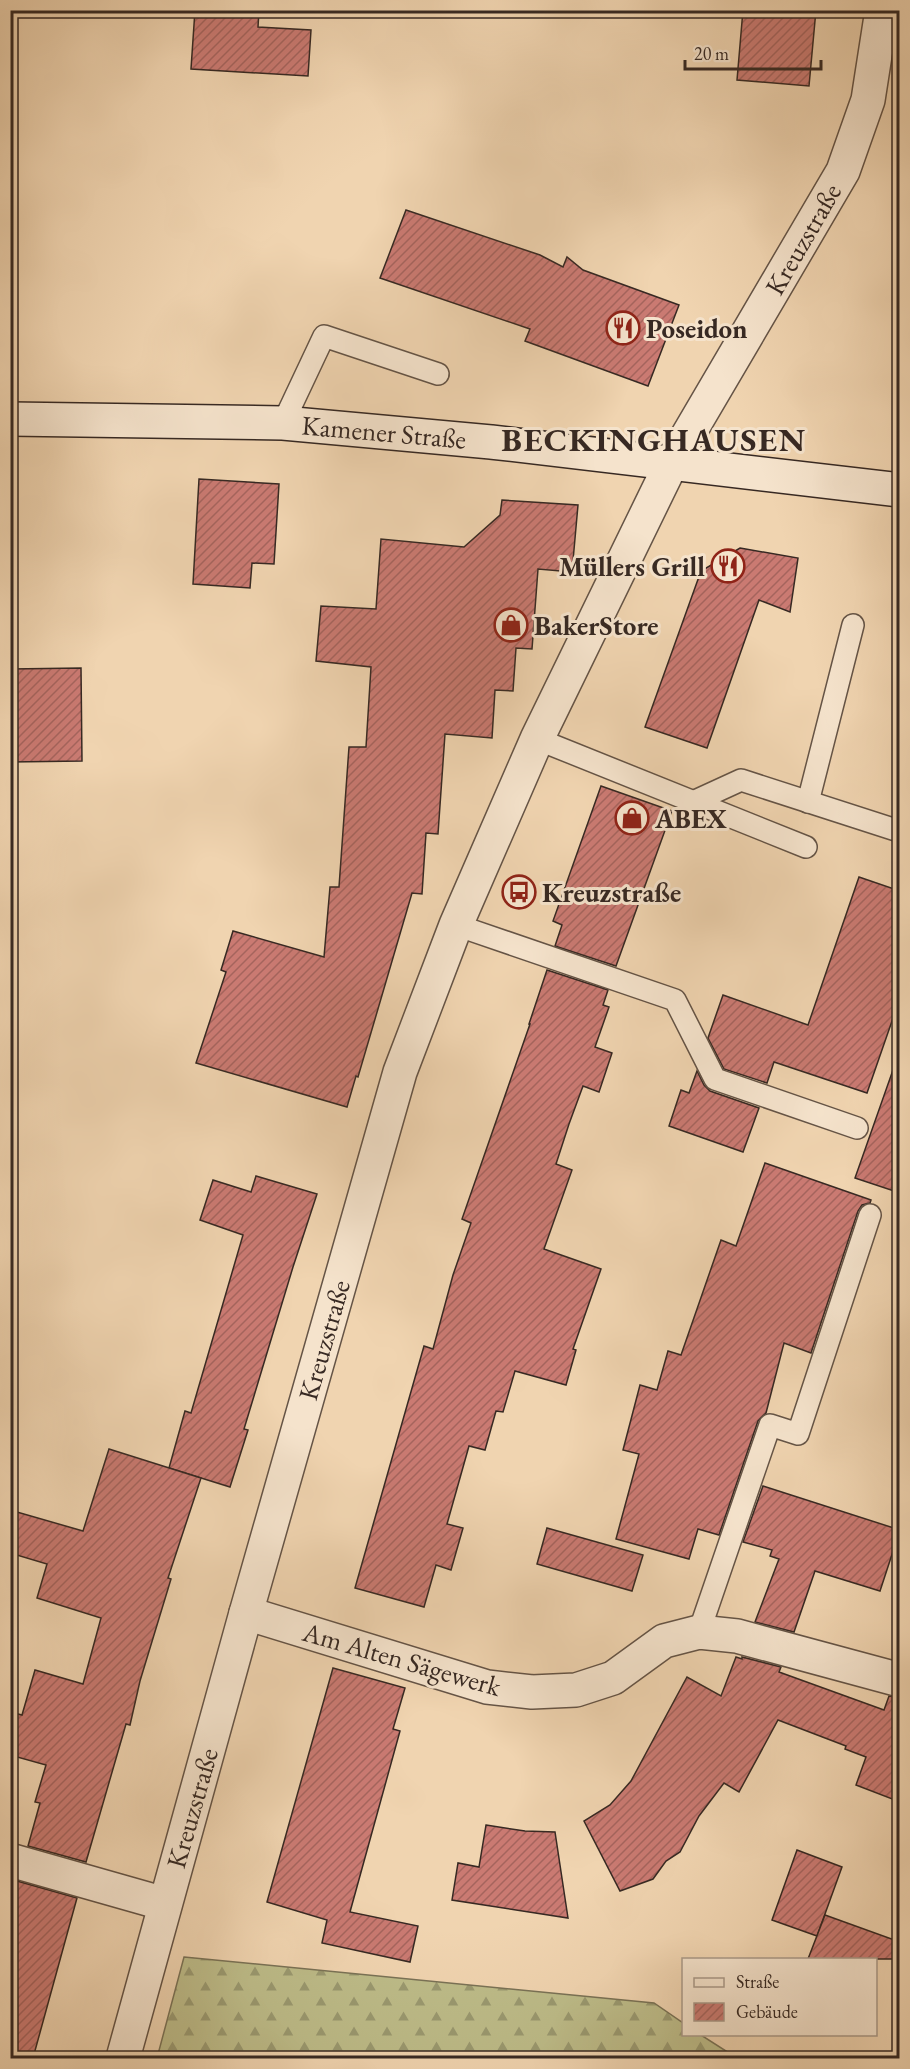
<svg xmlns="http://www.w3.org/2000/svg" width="910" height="2069" viewBox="0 0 910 2069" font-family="'EB Garamond',serif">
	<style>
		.forest { fill: url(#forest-firs); stroke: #7a7256; stroke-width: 1.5 }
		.building { fill: url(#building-hatch); stroke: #372923; stroke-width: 1.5 }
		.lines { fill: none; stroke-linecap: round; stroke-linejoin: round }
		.service-casing { stroke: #655446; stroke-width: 24 }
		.minor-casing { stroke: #655446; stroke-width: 36 }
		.tertiary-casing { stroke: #655446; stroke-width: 36 }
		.secondary-casing { stroke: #372923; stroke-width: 36 }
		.service { stroke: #f5e3cc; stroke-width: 21 }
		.minor { stroke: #f5e3cc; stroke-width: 33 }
		.tertiary { stroke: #f5e3cc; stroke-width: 33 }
		.secondary { stroke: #f5e3cc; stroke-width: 33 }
		.labels { text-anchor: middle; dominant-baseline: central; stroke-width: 6; stroke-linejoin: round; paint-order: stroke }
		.street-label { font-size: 27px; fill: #372923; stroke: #f5e3cc }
		.poi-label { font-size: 27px; font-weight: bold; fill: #372923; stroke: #f5e3cc; text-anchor: start }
		.district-label { font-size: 33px; font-weight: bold; letter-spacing: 1.5px; fill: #372923; stroke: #f5e3cc }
	</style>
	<defs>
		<pattern id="forest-firs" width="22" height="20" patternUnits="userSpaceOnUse" patternTransform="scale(1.5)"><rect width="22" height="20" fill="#bdbc89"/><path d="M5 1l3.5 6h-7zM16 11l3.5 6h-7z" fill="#9a9970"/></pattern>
		<pattern id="building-hatch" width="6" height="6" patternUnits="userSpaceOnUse" patternTransform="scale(1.5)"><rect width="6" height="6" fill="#ca7a72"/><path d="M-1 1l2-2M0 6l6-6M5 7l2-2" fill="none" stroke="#a5645d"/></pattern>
	</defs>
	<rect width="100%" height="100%" fill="#f0d4b0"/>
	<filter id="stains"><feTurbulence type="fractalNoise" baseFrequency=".00333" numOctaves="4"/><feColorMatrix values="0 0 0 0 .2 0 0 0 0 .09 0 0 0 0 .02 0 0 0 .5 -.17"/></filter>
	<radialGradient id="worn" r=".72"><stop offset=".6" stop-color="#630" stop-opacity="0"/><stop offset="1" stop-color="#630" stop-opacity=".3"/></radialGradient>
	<path class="forest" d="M184,1957L654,2003L683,2023L684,2034L701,2035L737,2058H157Z"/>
	<g class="building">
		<path d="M195,10H259L258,27L311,30L308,76L191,69Z"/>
		<path d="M743,10H816L809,86L737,80Z"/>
		<path d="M406,210L540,255L563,267L567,257L583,270L679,305L648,386L525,341L530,329L380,278Z"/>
		<path d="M199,479L279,484L274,564L252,563L250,588L193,584Z"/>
		<path d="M502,500L578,505L572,572L538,569L532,649L516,648L513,691L495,690L492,738L445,734L438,834L426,833L422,894L412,893L358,1077L356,1076L347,1107L196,1063L226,972L221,970L233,931L324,957L330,887H339L349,747H366L371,667L316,661L321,606L376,609L381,539L464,547L500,515Z"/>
		<path d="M740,548L798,558L790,612L759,600L707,748L645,727L701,571Z"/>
		<path d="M81,668L82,761L10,762V669Z"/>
		<path d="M601,786L672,811L616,966L555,946L562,925L553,921Z"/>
		<path d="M859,877L900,891V998L867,1093L774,1062L767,1083L724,1069L708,1038L723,995L808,1025Z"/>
		<path d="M547,970L608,990L603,1005L609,1007L595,1047L612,1053L599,1092L583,1086L569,1124L556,1164L572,1170L544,1249L601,1269L573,1349L576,1350L566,1385L515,1371L503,1412L496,1411L485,1450L469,1446L447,1524L463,1528L451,1570L436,1565L424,1607L355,1588L424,1346L433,1349L453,1275L471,1223L462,1219L530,1024H529Z"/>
		<path d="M894,1067L900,1068V1193L855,1178Z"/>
		<path d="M697,1071L704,1085L710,1091L759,1108L743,1152L669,1126L681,1090L689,1093Z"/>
		<path d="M765,1163L871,1200L870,1203L862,1205L858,1211L811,1353L784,1343L766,1413L758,1421L719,1535L698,1529L689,1559L616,1539L639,1454L623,1450L640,1385L657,1390L668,1351L681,1355L721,1240L736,1246Z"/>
		<path d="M256,1176L317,1194L293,1267L244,1429L248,1430L230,1487L169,1468L185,1411L191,1413L243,1235L200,1220L213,1180L251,1192Z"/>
		<path d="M109,1449L201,1478L168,1578L171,1579L140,1681L130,1725L126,1724L86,1862L28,1846L40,1803L35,1802L46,1765L10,1755V1712L22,1715L35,1670L83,1684L101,1618L37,1598L47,1564L10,1553V1510L83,1531Z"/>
		<path d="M763,1486L900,1530L880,1591L815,1571L794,1632L755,1622L779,1559L770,1556L772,1550L743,1542Z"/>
		<path d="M547,1528L643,1555L632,1591L537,1564Z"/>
		<path d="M736,1657L742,1659V1657L781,1667L779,1672L884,1710L889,1696L900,1698V1802L856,1785L866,1757L845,1749L846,1746L778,1720L739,1792L724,1783L699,1816L680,1852L666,1861L653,1879L620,1891L584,1821L610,1805L631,1781L687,1677L721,1696Z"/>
		<path d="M333,1668L405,1688L393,1729L400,1731L350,1912L418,1926L410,1962L322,1943L327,1920L267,1902Z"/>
		<path d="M486,1825L525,1831L555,1832L568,1918L452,1900L458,1863L479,1867Z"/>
		<path d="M797,1850L842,1867L817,1936L772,1920Z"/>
		<path d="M17,1881L77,1898L33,2058H10V1906Z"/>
		<path d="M825,1915L900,1942V1959H808Z"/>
	</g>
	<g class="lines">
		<g class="service-casing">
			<g id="service">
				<path d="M283,423L324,336L438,374"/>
				<path d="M537,739L806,847"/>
				<path d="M693,802L741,780L899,831"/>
				<path d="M808,802L853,625"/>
				<path d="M456,925L675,1000L715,1079L857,1128"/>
				<path d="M699,1632L770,1425L798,1434L870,1215"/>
			</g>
		</g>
		<g class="minor-casing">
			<g id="minor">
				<path d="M246,1613L487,1687L532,1692L576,1690L613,1678L664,1641L699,1632L737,1636L900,1680"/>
				<path d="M10,1860L165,1904"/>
				<path d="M123,2058L246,1613L400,1072L456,925L537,739L671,464"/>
			</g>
		</g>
		<g class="tertiary-casing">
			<path id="tertiary" d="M671,464L843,171L868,100L882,10"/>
		</g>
		<g class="secondary-casing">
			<path id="secondary" d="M10,419L283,423L491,442L900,490"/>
		</g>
		<use href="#service" class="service"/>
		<use href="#minor" class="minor"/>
		<use href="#tertiary" class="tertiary"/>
		<use href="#secondary" class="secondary"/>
	</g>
	<defs>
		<g id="restaurant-ring" transform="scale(1.725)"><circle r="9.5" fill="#f5e3cc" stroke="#8f2418" stroke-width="1.5"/><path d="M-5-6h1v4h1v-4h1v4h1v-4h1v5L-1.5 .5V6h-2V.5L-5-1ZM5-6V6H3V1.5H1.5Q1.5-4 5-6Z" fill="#8f2418"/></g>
		<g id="shop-ring" transform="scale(1.725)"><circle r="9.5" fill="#f5e3cc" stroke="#8f2418" stroke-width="1.5"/><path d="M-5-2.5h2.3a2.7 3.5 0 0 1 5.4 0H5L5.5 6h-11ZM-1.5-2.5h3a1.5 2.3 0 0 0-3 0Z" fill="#8f2418"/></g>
		<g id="bus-ring" transform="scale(1.725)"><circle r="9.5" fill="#f5e3cc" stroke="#8f2418" stroke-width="1.5"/><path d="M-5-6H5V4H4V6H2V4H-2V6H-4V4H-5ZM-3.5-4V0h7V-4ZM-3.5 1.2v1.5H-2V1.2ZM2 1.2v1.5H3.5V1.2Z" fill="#8f2418"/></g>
	</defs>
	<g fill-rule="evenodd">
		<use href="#restaurant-ring" x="623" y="328"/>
		<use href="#restaurant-ring" x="728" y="566"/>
		<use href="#shop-ring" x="511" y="625"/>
		<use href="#shop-ring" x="632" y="818"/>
		<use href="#bus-ring" x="519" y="892"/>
	</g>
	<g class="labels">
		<g class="street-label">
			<text transform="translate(803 239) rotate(-60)">Kreuzstraße</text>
			<text transform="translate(384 432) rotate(5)">Kamener Straße</text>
			<text transform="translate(324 1340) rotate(-74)">Kreuzstraße</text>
			<text transform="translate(402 1659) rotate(16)">Am Alten Sägewerk</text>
			<text transform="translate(192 1808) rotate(-74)">Kreuzstraße</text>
		</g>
		<g class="poi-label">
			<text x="646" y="328">Poseidon</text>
			<text x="705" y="566" text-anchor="end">Müllers Grill</text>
			<text x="534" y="625">BakerStore</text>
			<text x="655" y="818">ABEX</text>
			<text x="542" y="892">Kreuzstraße</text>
		</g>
		<g class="district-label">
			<text x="654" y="439">BECKINGHAUSEN</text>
		</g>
	</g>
	<rect width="910" height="2069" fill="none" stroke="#f0d4b0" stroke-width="36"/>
	<rect x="12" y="12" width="886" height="2045" fill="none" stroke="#372923" stroke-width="3"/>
	<rect x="18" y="18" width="874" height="2033" fill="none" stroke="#372923" stroke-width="1.5"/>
	<rect x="682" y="1958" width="195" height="78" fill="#f5e3cc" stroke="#a99988" stroke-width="1.5"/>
	<rect x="694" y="1978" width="30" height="9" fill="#f5e3cc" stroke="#a99988" stroke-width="1.5"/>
	<text x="736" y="1988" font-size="18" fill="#372923">Straße</text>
	<rect x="694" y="2003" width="30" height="18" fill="url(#building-hatch)" stroke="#a99988" stroke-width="1.5"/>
	<text x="736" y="2018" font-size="18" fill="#372923">Gebäude</text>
	<path d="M685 60v9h136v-9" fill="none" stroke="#372923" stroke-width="3"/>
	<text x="694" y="60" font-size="18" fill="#372923" stroke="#f5e3cc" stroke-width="4.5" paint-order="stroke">20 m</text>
	<rect width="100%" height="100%" filter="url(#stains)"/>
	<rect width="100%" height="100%" fill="url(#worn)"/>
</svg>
